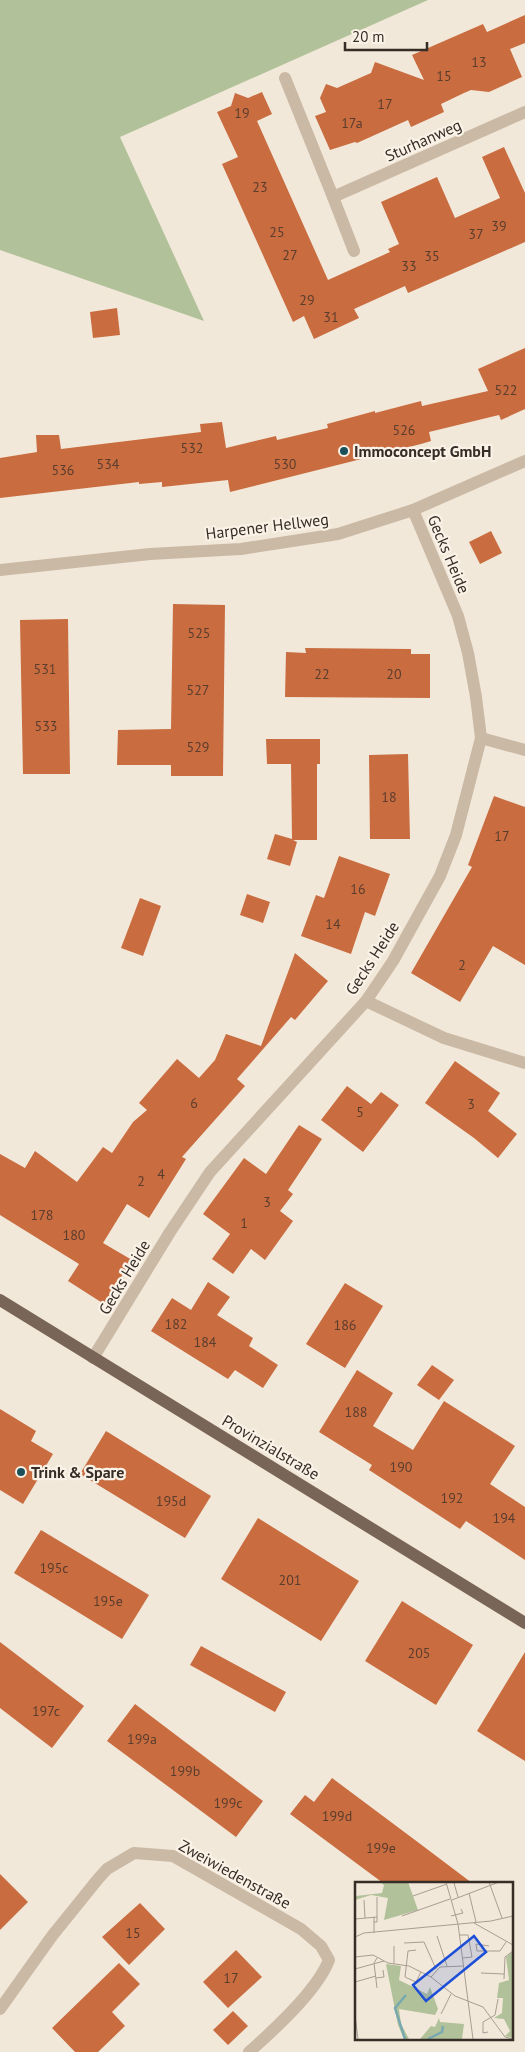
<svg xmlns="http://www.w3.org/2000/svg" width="525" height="2052" viewBox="0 0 525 2052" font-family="'PT Sans',sans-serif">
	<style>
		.green { fill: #b1c199 }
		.building { fill: #c96c40 }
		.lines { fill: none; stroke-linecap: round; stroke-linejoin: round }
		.minor { stroke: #cab9a5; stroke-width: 12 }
		.major { stroke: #786557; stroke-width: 12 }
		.poi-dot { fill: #1b5058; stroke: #faf2e6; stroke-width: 2 }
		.labels { text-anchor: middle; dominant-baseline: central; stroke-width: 4.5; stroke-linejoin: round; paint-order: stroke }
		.number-label { font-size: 14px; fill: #5b3d2d }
		.street-label { font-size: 16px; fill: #362d27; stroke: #faf2e6 }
		.poi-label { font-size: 16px; font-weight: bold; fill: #362d27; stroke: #faf2e6; text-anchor: start }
		.inset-river { fill: none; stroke: #78a9b0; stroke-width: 2.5 }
		.inset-road { fill: none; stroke: #a79d92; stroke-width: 1 }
		.view { fill: #1d4ed8; fill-opacity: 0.15; stroke: #1d4ed8; stroke-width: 2.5 }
		.inset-edge { fill: none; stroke: #362d27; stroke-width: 2.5 }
	</style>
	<rect width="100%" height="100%" fill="#f2e8d9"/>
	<path class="green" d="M0,0H428L120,137L204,321L0,250Z"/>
	<g class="building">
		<path d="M525,15V43L510,49L522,77L489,92L471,90L464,93L441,104L444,112L411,127L408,120L357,143L355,142L330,150L315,116L326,112L320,98L326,84L337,88L371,73L375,62L424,80L412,55L483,24L487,32Z"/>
		<path d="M262,92L272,114L257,121L328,280L390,252L388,249L399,244L381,202L437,177L455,218L500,198L482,157L504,147L525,193V242L408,293L405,286L354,309L359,318L314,339L304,316L293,322L222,164L238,157L217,112L231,106L235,93L248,98Z"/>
		<path d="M117,308L120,335L93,338L90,312Z"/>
		<path d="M525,348V409L501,420L499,415L429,432L431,441L421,444L230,492L228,480L162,487V482L139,484V482L0,498V458L37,452L36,435H59L61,449L201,432L200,424L222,422L226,448L276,436L277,440L328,428L327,424L375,411V413L421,401L422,406L488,391L478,369Z"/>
		<path d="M491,531L502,553L480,564L469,542Z"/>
		<path d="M173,604L225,605L223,776H171V765H117L118,730L171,729Z"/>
		<path d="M68,619L70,774H23L20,620Z"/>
		<path d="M305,648L411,649V654H430V698L285,697L286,652L306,653Z"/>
		<path d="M266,739H320V764H317V840H293L297,842L290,866L267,859L275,834L292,839L291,764H267Z"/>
		<path d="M408,754L410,839H370L369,755Z"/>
		<path d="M494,796L525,807V965L493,946L460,1002L411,973L472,867L468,865Z"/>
		<path d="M339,856L390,874L375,916L365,912L351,954L301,936L316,895L324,898Z"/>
		<path d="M247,894L270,902L263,923L240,915Z"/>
		<path d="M140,898L161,906L143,956L121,948Z"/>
		<path d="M295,953L328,981L295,1020L291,1017L237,1079L245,1086L182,1157L186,1159L149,1218L127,1204L103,1243L132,1260L104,1304L68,1281L79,1264L0,1215V1154L25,1168L35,1151L77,1182L103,1147L112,1153L133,1122L147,1110L139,1103L177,1059L199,1078L215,1060L226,1034L261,1046Z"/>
		<path d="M455,1061L500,1093L488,1111L517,1134L498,1158L474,1138L425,1103Z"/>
		<path d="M347,1086L371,1104L381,1092L399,1105L363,1152L321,1120Z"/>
		<path d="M299,1125L322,1139L288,1190L293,1194L280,1211L293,1221L265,1260L251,1249L233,1274L212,1259L230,1234L203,1214L244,1158L266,1174Z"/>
		<path d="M208,1282L230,1297L217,1315L253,1338L249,1346L278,1365L263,1388L235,1370L228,1379L151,1331L172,1298L191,1310Z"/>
		<path d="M345,1283L383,1306L345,1368L306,1344Z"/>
		<path d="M432,1365L454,1380L439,1400L417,1385Z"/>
		<path d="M357,1370L393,1393L373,1426L413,1450L444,1401L515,1446L490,1484L525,1507V1560L466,1521L460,1529L369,1470L372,1465L319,1432Z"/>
		<path d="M0,1409L36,1431L31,1441L53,1454L23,1504L0,1490Z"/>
		<path d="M106,1431L211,1496L185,1538L80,1474Z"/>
		<path d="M258,1518L359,1581L321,1641L221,1579Z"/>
		<path d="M41,1530L149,1595L122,1639L14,1573Z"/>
		<path d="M402,1601L473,1645L436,1705L365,1661Z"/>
		<path d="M0,1642L84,1706L52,1748L0,1708Z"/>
		<path d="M201,1646L286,1692L275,1712L190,1665Z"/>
		<path d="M525,1652V1761L477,1731Z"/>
		<path d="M135,1704L263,1801L236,1837L107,1741Z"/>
		<path d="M332,1778L419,1843L472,1883H383L290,1814L305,1795L314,1802Z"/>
		<path d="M0,1874L28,1902L0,1930Z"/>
		<path d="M140,1903L165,1929L129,1965L102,1937Z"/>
		<path d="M236,1950L262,1977L228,2008L203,1982Z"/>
		<path d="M119,1963L140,1984L112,2012L125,2026L98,2052H75L52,2028Z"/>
		<path d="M233,2011L248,2026L228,2045L213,2030Z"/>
	</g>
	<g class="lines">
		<g class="minor">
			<path d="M285,78L333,197L525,112"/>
			<path d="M333,197L354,251"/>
			<path d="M0,570L150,554L241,549L338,534L413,510L525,461"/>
			<path d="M481,738L525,750"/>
			<path d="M366,1001L444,1038L525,1063"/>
			<path d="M93,1358L170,1232L210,1172L366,1001L393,961L440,876L456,835L481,738L476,697L468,653L458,616L413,510"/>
			<path d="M0,2009L52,1936L98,1879L107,1869L134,1853L173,1856L301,1929L321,1946L329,1960C317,1991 274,2030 249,2052"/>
		</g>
		<path class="major" d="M0,1300L525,1623"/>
	</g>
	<g class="poi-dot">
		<circle cx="344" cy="451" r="5"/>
		<circle cx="21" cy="1472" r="5"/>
	</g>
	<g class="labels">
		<g class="number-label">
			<text x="479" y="62">13</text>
			<text x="444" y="76">15</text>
			<text x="385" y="104">17</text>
			<text x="242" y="113">19</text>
			<text x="352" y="123">17a</text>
			<text x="260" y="187">23</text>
			<text x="499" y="226">39</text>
			<text x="277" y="232">25</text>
			<text x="476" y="234">37</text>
			<text x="290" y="255">27</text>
			<text x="432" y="256">35</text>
			<text x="409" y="266">33</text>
			<text x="307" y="300">29</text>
			<text x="331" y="317">31</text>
			<text x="506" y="390">522</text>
			<text x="404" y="430">526</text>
			<text x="192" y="448">532</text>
			<text x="108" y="464">534</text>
			<text x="285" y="464">530</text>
			<text x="63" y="470">536</text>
			<text x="199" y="633">525</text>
			<text x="45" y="669">531</text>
			<text x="322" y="674">22</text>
			<text x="394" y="674">20</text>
			<text x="198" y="690">527</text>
			<text x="46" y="726">533</text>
			<text x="198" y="747">529</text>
			<text x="389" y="797">18</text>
			<text x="502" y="836">17</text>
			<text x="358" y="889">16</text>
			<text x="333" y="924">14</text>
			<text x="462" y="965">2</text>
			<text x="194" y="1103">6</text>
			<text x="471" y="1104">3</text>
			<text x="360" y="1112">5</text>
			<text x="161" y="1174">4</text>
			<text x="141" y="1181">2</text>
			<text x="267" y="1202">3</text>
			<text x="42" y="1215">178</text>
			<text x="244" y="1223">1</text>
			<text x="74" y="1235">180</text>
			<text x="176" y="1324">182</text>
			<text x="345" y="1325">186</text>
			<text x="205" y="1342">184</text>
			<text x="356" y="1412">188</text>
			<text x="401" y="1467">190</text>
			<text x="452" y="1498">192</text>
			<text x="171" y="1501">195d</text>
			<text x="504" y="1518">194</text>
			<text x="54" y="1568">195c</text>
			<text x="290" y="1580">201</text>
			<text x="108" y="1601">195e</text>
			<text x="419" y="1653">205</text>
			<text x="46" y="1711">197c</text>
			<text x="142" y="1739">199a</text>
			<text x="185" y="1771">199b</text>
			<text x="228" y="1803">199c</text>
			<text x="337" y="1816">199d</text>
			<text x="381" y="1848">199e</text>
			<text x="133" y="1933">15</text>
			<text x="231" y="1978">17</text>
		</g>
		<g class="street-label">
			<text transform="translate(423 140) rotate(-24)">Sturhanweg</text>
			<text transform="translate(267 526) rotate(-7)">Harpener Hellweg</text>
			<text transform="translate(449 554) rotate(67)">Gecks Heide</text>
			<text transform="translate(372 958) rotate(-57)">Gecks Heide</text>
			<text transform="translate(124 1277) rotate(-59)">Gecks Heide</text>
			<text transform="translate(271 1447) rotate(31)">Provinzialstraße</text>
			<text transform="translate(235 1874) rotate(29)">Zweiwiedenstraße</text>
		</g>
		<g class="poi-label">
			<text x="354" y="451">Immoconcept GmbH</text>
			<text x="31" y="1472">Trink &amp; Spare</text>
		</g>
	</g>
	<g transform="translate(355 1882)">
		<rect width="158" height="158" fill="#f2e8d9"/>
		<path d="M25,0H53L63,28L29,38L33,16L16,13L0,18L1,14L27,11L29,3ZM157,70V156L150,154L155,149L149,137L139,136L147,131L148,116H142L144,101L154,98L151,75ZM31,82L46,84L44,98L72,112L75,105L83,127L80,133L44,127L46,142L54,157H49L43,143ZM84,136L85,140L109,142L107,157H65L76,144L80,145Z" fill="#b1c199"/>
		<path class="inset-river" d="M50,157L40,126L51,113M73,157L87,150L88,144"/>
		<path class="inset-road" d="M91,0L103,42L118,157M102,0L99,1L103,15M134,0L147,36M114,11L121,40M58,14L92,2M9,18L10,36M97,18L144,0M47,34L95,17M96,34L108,31L106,27M0,37L22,35M19,40H22V15M119,41L158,63M19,51V35M105,53H113L117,75L108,76M82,54L92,84M0,55L9,51L136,39L158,34M49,61L69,60L81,87M39,64V82M134,64L121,62L122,69H145L151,60M61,68L53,69L50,95L61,100L66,90M0,75L18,73L33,81L54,84L76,95L100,114L128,125L150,155L157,157M0,87L29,79M126,91L149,92M76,95L85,85L109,84M21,96L29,95L28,88M149,97L150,75L158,69M0,100L21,94M22,106L19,81L22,76M86,132L96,112M0,133L3,157M133,150L128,151V140L140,133L143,117"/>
		<path class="view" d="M119,54L131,70L71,119L58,103Z"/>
		<rect width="158" height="158" class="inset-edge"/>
	</g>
	<path d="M345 42v8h82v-8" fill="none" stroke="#362d27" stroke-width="2.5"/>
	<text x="352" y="42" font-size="15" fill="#362d27" stroke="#faf2e6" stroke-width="4" paint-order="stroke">20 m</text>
</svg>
